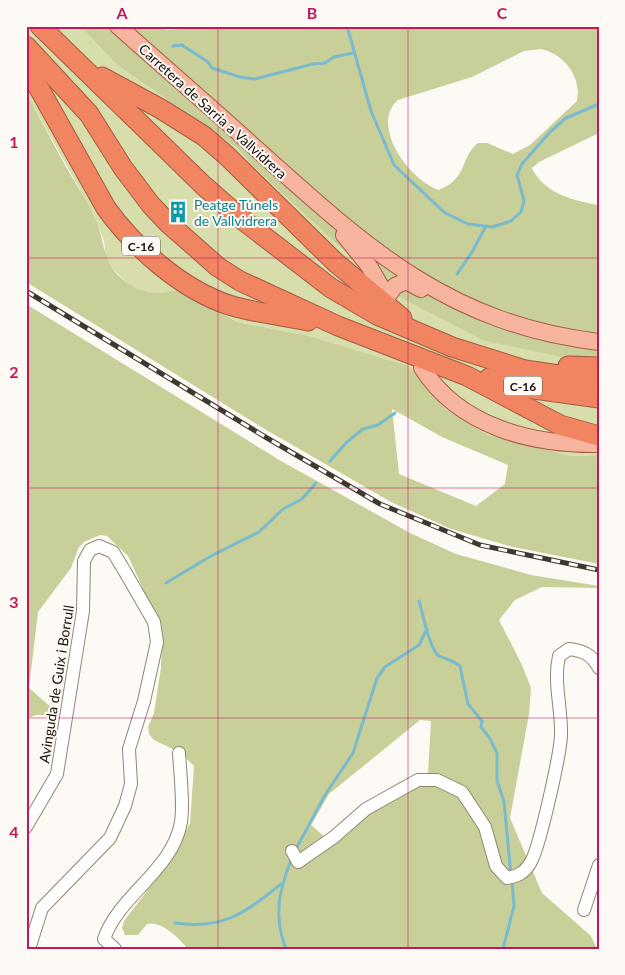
<svg xmlns="http://www.w3.org/2000/svg" width="625" height="975" viewBox="0 0 625 975" font-family="Lato,sans-serif">
	<style>
		.green { fill: #d8deab }
		.forest { fill: #c9cf99; fill-rule: evenodd }
		.lines { fill: none; stroke-linecap: round; stroke-linejoin: round }
		.stream { stroke: #79bbcd; stroke-width: 3 }
		.minor-casing { stroke: #958470; stroke-width: 14 }
		.major-casing { stroke: #a45b42; stroke-width: 18 }
		.highway-casing { stroke: #a45b42; stroke-width: 21 }
		.minor { stroke: #fff; stroke-width: 12 }
		.major { stroke: #f7b5a0; stroke-width: 16 }
		.highway { stroke: #f18461; stroke-width: 19 }
		.rail-casing { stroke: #3e3831; stroke-width: 5 }
		.rail { stroke: #fdf9f5; stroke-width: 3; stroke-dasharray: 9; stroke-linecap: butt }
		.grid { fill: none; stroke: #c2185b; stroke-width: 1; stroke-opacity: 0.55 }
		.labels { text-anchor: middle; dominant-baseline: central; stroke-width: 4; stroke-linejoin: round; paint-order: stroke }
		.shield { fill: #fdf9f5; stroke: #5b564f; stroke-width: 1 }
		.shield-label { font-size: 12px; font-weight: bold; fill: #161008 }
		.street-label { font-size: 14px; fill: #161008; stroke: #fdf9f5 }
		.culture-label { font-size: 14px; fill: #0d838f; stroke: #fdf9f5; text-anchor: start }
		.neatline { fill: none; stroke: #c2185b; stroke-width: 2 }
		.grid-label { font-size: 16px; text-anchor: middle; font-weight: bold; fill: #c2185b }
	</style>
	<rect width="100%" height="100%" fill="#fdf9f5"/>
	<path class="green" d="M26,26H80L117,65L237,148L254,167L335,243L401,298L599,358V455L572,456L488,435L447,410L407,366L310,336L237,322L180,289L162,294L145,291L129,285L110,266L106,259L104,241L94,215L26,93Z"/>
	<g class="forest">
		<path d="M80,26H154L167,30L227,26H599V133L539,162L532,168C543,193 574,201 599,205V358H568L485,341L401,298L335,243L254,167L237,148L117,65ZM541,49C564,54 582,77 577,101L530,145L513,154L487,143H478C459,159 469,177 439,190C410,181 369,125 398,100L472,77L524,51Z"/>
		<path d="M26,93C43,123 58,154 76,184C83,195 90,206 95,218C104,236 102,259 117,274C134,292 157,297 179,289L237,322L310,336L408,366L447,410L488,435L572,456L599,455V564L513,547L451,529L391,502L263,428L26,282ZM392,409L442,437L508,465L505,484L476,506L399,474Z"/>
		<path d="M26,304L281,461L410,533L456,554L531,575L599,586V588L542,587L515,600L499,620L522,665L531,688L529,714L510,818L542,893L591,936L597,949H188C179,938 161,920 147,924L138,935H125L122,928L124,921L169,862L190,823L194,766L181,753L154,740L149,734L148,727L154,713L161,668L162,630L128,556L107,536L100,535L84,542L79,547L71,568L38,612L29,688L52,708L50,715H36L26,719ZM420,720L431,721L428,773C404,772 341,819 327,839L311,825L329,794Z"/>
	</g>
	<g class="lines">
		<g class="stream">
			<path d="M347,26L371,111L394,165L445,213L468,224L492,227L511,221L521,212L524,201L517,175L522,164L550,132L566,118L599,104"/>
			<path d="M173,46L182,45L208,62L212,68L240,77L255,79L313,64L325,63L334,57L353,53"/>
			<path d="M457,274L472,252L486,226"/>
			<path d="M330,461L347,442L363,429L378,425L395,413"/>
			<path d="M166,583L211,556L259,532L283,509L302,499L316,483"/>
			<path d="M419,601C423,613 429,649 439,656C445,659 451,659 460,666L468,704L482,721L481,727L489,737L497,753V780L504,802L511,875"/>
			<path d="M296,849L325,795L353,753L377,678L385,667L419,645L427,629"/>
			<path d="M175,923C223,930 245,913 281,884"/>
			<path d="M286,949C273,916 279,891 291,860"/>
			<path d="M503,949L514,906L512,881"/>
		</g>
		<g class="minor-casing">
			<g id="minor">
				<path d="M26,827L57,774L83,611L84,561L90,550L99,546L113,552L124,570L154,622L157,642L144,701L129,749L131,784L125,806L110,838L42,908L29,949"/>
				<path d="M292,851L298,862L334,837L366,809L418,780H437L462,792L485,827L496,866L507,878C517,876 523,874 529,865C539,853 560,754 561,736C562,708 553,683 559,656L569,649C584,651 591,654 599,668"/>
				<path d="M584,910L599,865"/>
				<path d="M115,949L104,939C119,895 173,870 181,822C184,802 180,773 179,753"/>
			</g>
		</g>
		<g class="major-casing">
			<g id="major">
				<path d="M118,26C165,68 213,109 260,152C367,248 449,324 599,342"/>
				<path d="M344,235L369,266L387,297L395,286L406,281L421,289"/>
				<path d="M422,368C460,427 532,445 599,444"/>
			</g>
		</g>
		<g class="highway-casing">
			<g id="highway">
				<path d="M40,26L203,185L244,221L331,288L377,315L452,347L525,370L599,381"/>
				<path d="M26,46L89,114L123,168L151,205L168,223L218,267L240,281L338,326L467,376L560,425L599,436"/>
				<path d="M26,65L106,208C135,248 181,289 229,305C254,313 282,315 308,321"/>
				<path d="M102,77L161,109L204,136L227,156L335,262L402,318"/>
				<path d="M568,366L599,367"/>
				<path d="M489,378L534,389L599,398"/>
			</g>
		</g>
		<use href="#minor" class="minor"/>
		<use href="#major" class="major"/>
		<use href="#highway" class="highway"/>
		<g class="rail-casing">
			<path id="rail" d="M26,291L267,438L380,504L480,545L599,570"/>
		</g>
		<use href="#rail" class="rail"/>
	</g>
	<path class="grid" d="M218,26V949M408,26V949M26,258H599M26,488H599M26,718H599"/>
	<defs>
		<g id="building-bare" transform="scale(1.725)"><path d="M-4-6H4V6H1V3H-1V6H-4ZM-2.5-4.3h1.7v1.8h-1.7ZM.8-4.3h1.7v1.8H.8ZM-2.5-1h1.7V.8h-1.7ZM.8-1h1.7V.8H.8Z" fill="#0f9aa8" stroke="#fdf9f5" stroke-width="2.5" paint-order="stroke"/></g>
	</defs>
	<g fill-rule="evenodd">
		<use href="#building-bare" x="178" y="212"/>
	</g>
	<g class="labels">
		<g class="shield">
			<rect x="122" y="236.5" width="38" height="19" rx="4"/>
			<rect x="504" y="376.5" width="38" height="19" rx="4"/>
		</g>
		<g class="shield-label">
			<text x="141" y="246">C-16</text>
			<text x="523" y="386">C-16</text>
		</g>
		<g class="street-label">
			<text transform="translate(213 111) rotate(42)">Carretera de Sarria a Vallvidrera</text>
			<text transform="translate(56 684) rotate(-81)">Avinguda de Guix i Borrull</text>
		</g>
		<g class="culture-label">
			<text x="194" y="204">Peatge Túnels<tspan x="194" dy="16">de Vallvidrera</tspan></text>
		</g>
	</g>
	<rect width="625" height="975" fill="none" stroke="#fdf9f5" stroke-width="55"/>
	<rect x="28" y="28" width="570" height="920" class="neatline"/>
	<g class="grid-label">
		<text x="122" y="19">A</text>
		<text x="312" y="19">B</text>
		<text x="502" y="19">C</text>
		<text x="14" y="148">1</text>
		<text x="14" y="378">2</text>
		<text x="14" y="608">3</text>
		<text x="14" y="838">4</text>
	</g>
</svg>
